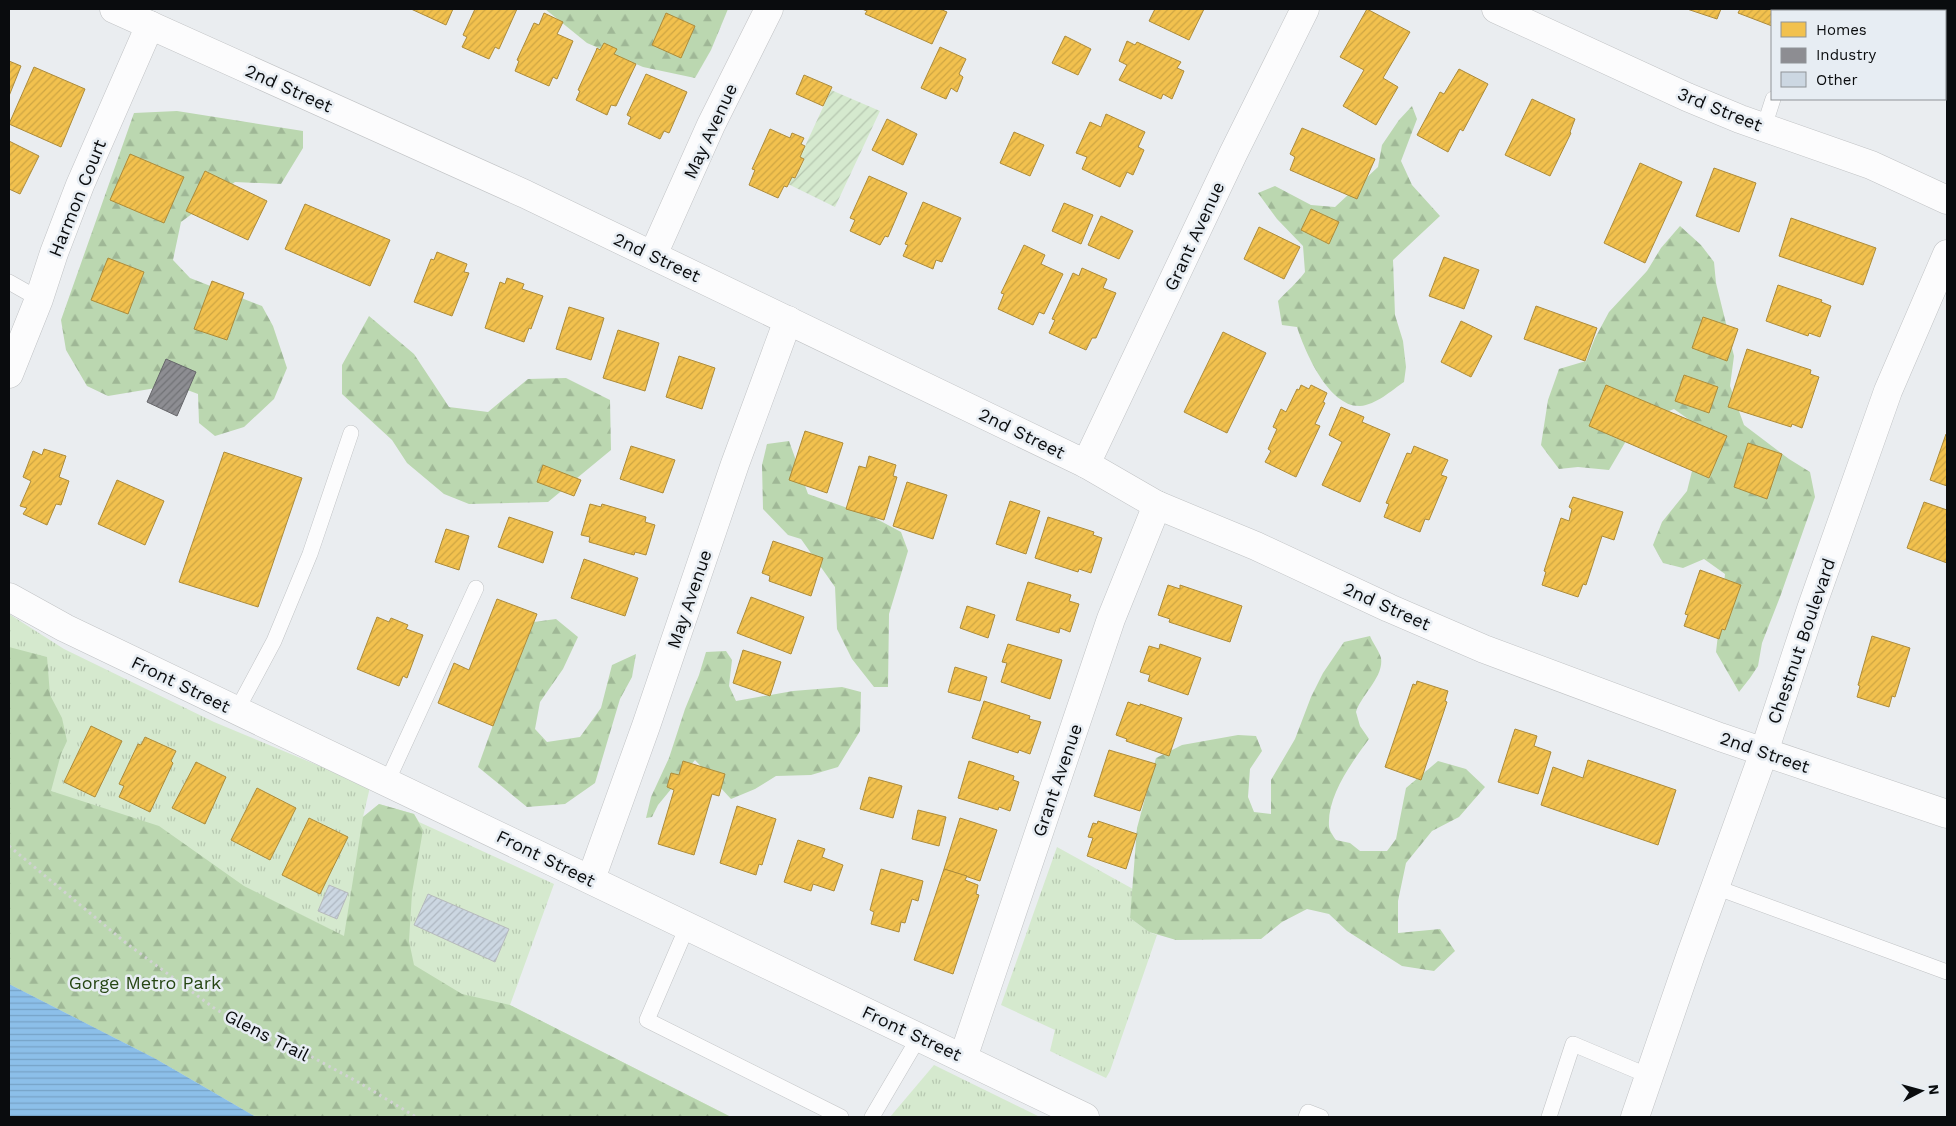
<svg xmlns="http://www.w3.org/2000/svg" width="1956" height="1126" viewBox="0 0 1956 1126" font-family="'Work Sans',sans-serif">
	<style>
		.grass { fill: url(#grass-tufts) }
		.forest { fill: url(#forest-firs) }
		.garden { fill: url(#garden-furrows) }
		.water { fill: url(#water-rules) }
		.homes { fill: url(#homes-hatch); stroke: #ac8b3b }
		.industry { fill: url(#industry-hatch); stroke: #66666a }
		.building { fill: url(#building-hatch); stroke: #b7babc }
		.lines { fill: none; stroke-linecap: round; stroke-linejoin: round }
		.service-casing { stroke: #c1c3c5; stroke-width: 16 }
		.minor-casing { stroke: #c1c3c5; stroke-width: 29 }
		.tertiary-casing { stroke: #c1c3c5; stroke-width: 29 }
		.secondary-casing { stroke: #c1c3c5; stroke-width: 29 }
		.path { stroke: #d1d2d3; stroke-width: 3; stroke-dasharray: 2.5 4; stroke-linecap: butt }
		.service { stroke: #fcfcfd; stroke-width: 15 }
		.minor { stroke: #fcfcfd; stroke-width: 28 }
		.tertiary { stroke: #fcfcfd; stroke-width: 28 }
		.secondary { stroke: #fcfcfd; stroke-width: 28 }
		.labels { text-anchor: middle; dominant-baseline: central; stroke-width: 5; stroke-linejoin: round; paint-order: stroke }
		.street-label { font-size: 18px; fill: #0a0c0e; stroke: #e7edf3 }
		.park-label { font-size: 18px; fill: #264613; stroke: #e7edf3 }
	</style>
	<defs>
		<pattern id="grass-tufts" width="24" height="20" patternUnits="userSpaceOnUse" patternTransform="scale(1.25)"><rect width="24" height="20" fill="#d5e9ce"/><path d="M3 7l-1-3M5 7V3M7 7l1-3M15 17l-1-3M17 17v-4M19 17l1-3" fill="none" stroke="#b6c7b0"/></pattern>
		<pattern id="forest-firs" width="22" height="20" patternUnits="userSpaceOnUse" patternTransform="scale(1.25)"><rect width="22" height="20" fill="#bbd7b0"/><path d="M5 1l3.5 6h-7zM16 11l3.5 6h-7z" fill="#9fb796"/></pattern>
		<pattern id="garden-furrows" width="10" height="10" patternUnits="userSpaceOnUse" patternTransform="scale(1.25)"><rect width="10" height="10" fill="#d5e9ce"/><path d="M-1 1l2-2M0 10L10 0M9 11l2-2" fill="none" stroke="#b6c7b0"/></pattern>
		<pattern id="water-rules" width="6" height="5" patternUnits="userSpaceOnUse" patternTransform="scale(1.25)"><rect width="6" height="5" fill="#8cbfe9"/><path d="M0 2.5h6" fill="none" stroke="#77a3c7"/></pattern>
		<pattern id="homes-hatch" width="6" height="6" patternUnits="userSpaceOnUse" patternTransform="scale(1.25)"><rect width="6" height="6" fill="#f2c14e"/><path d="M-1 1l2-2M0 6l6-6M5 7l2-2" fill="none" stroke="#cea543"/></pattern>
		<pattern id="industry-hatch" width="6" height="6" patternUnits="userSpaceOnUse" patternTransform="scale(1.25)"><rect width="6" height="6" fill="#8d8d92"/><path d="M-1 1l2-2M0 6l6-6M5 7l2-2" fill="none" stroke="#717276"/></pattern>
		<pattern id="building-hatch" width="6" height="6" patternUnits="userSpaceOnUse" patternTransform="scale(1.25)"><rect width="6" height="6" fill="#ccd7e2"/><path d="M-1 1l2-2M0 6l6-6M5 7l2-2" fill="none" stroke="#aeb7c1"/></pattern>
	</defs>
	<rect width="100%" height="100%" fill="#eaedf0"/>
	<g class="grass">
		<path d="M9,614L64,649L214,722L370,787L363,817L379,804L414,814L419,822L554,884L510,1005L731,1117H9Z"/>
		<path d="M1057,847L1133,889L1130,918L1149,932L1157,935L1110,1071L1106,1078L1050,1051L1055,1030L1001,1005Z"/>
		<path d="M934,1065L1040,1117H890Z"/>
	</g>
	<g class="forest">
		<path d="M545,9H728L711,50L695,78L643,67L587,43Z"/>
		<path d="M1412,106L1417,119L1401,161L1412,185L1440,216L1393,260L1395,315L1403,341L1406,367L1404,382C1392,390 1376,405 1360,406C1329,407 1305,352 1297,327L1282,325L1278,301C1287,291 1297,283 1305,272L1303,246L1277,219L1258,193L1275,186L1311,205L1335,207L1378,167L1382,145L1399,120Z"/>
		<path d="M177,111L303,131V148L281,184L235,182L181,222L173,260L190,278L262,306L273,326L287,368L274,399L244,427L215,436L199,423L198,394L174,385L108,396L87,386L66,350L61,320L134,113Z"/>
		<path d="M1680,226L1701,245L1714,262L1716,283L1734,356L1730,386L1744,425L1789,459L1810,472L1815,497L1780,597L1762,643L1758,666L1750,678L1739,692L1716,652L1725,574L1704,559L1683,568L1663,563L1653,545L1662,522L1687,491L1697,451L1698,426L1674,409L1636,424L1609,470L1578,467L1559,469L1541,445L1548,400L1559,369L1586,361L1595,338L1609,312L1647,271L1661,248Z"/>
		<path d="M369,316L414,354L449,407L488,412L528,379L566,378L610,400L611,450L548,502L469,504L444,494L407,463L392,440L342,394V365Z"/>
		<path d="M789,441L808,494L873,517L901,532L908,551L889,614L888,687H874L852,659L837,629L835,587L801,539L788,535L763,509L762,465L767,444Z"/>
		<path d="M556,619L578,637L563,669L540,702L535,729L547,742L580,737L601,708L612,665L636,654L632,677L620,699L595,783L565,804L527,807L478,767L497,714L534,622Z"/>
		<path d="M1370,636C1373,643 1379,651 1381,658C1384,677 1361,695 1356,712L1360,726L1369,739C1352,762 1327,796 1329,826C1329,830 1333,836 1336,840L1350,843L1360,851H1387L1396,839L1406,788L1438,761L1466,769L1485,787L1459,817L1432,831L1406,863L1398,901V933L1440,929L1455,951L1434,971L1402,966L1347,931L1329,914L1307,909L1282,922L1261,939L1176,940L1149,932L1130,918L1137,828L1156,758L1182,745L1238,735L1256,736L1262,751L1250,769L1248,797L1254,812L1271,814V780L1295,739L1311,697L1323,673L1344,642Z"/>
		<path d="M9,647L47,657L50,695L62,718L67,741L61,754L51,791L159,826L244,886L344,936L363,817L379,804L414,814L423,830L412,893L409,941L414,965L462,994L510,1005L731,1117H256L156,1059L9,984Z"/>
		<path d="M726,651L732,660L729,686L736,701L793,691L842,687L861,692L860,731L838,767L811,775L776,776L755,789L731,799L695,760L658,805L652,817L646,818L651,797L669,758L685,709L699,675L706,652Z"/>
	</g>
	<path class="garden" d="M831,90L880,111L835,207L788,184L792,177L796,178L804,160L800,157Z"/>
	<path class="water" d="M9,984L156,1059L256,1117H9Z"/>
	<g class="homes">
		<path d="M411,9H453L446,25Z"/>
		<path d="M475,9H517L499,49L495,47L489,59L462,47L467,37L463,35Z"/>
		<path d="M862,9H940L947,12L932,44L865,14L867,11Z"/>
		<path d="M1155,9H1204L1189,40L1149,21Z"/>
		<path d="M1367,9L1410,32L1383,78L1398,87L1376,125L1343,106L1364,70L1340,57Z"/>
		<path d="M1687,9H1721L1717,19Z"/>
		<path d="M1740,9H1798V11H1772V26L1738,13Z"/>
		<path d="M1847,9H1891L1890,11H1846Z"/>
		<path d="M544,13L563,22L557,34L573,41L557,79L553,77L549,86L515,71L519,61L517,60L534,23L539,25Z"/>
		<path d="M666,13L695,26L681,58L652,45Z"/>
		<path d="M1065,36L1091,49L1078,75L1052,63Z"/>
		<path d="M1127,41L1135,45L1137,42L1181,62L1177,68L1184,71L1172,99L1163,94L1161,99L1119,80L1127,65L1119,61Z"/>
		<path d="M604,43L617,49L614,54L636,64L616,106L611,105L607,115L576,100L580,91L578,90L596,51L597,48L600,50Z"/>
		<path d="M1945,43L1947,44V86L1945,94Z"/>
		<path d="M940,47L966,59L959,74L963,77L957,92L951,88L946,99L921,88Z"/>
		<path d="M9,61L21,66L9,96Z"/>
		<path d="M34,67L85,89L61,147L9,124Z"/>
		<path d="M1459,69L1488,84L1463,131L1460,129L1448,152L1417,135L1440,92L1444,94Z"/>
		<path d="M646,74L687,92L670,131L669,133L664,131L660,139L628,124L631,117L627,115Z"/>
		<path d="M804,75L832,87L823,106L796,94Z"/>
		<path d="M1532,99L1575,119L1570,132L1571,133L1550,176L1505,155Z"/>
		<path d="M1106,114L1145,132L1138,147L1144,150L1133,175L1127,172L1120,187L1082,169L1087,157L1076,153L1090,122L1101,127Z"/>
		<path d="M887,119L917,134L903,165L872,150Z"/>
		<path d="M1302,128L1375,159L1357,199L1290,170L1295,157L1290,154Z"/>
		<path d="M770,129L790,138L792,133L804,138L801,144L805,146L800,157L804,159L795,178L792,177L787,187L784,186L778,198L749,185L755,170L752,169Z"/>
		<path d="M1014,132L1044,145L1030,176L1000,163Z"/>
		<path d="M9,141L39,156L20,194L9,189Z"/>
		<path d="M130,154L184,177L164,223L110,200Z"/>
		<path d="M1640,163L1682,182L1645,263L1604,243Z"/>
		<path d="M1714,168L1756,183L1739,232L1696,216Z"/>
		<path d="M205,171L267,201L248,240L186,211Z"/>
		<path d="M869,176L907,193L888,237L885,236L880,245L850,231L855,220L850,218Z"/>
		<path d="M923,202L961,218L942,262L936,260L933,269L903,256L908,245L905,244Z"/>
		<path d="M1064,203L1093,215L1081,244L1052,231Z"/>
		<path d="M305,204L390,240L370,286L285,249Z"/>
		<path d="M1311,209L1339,222L1329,244L1301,230Z"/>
		<path d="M1101,216L1133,231L1119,259L1088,245Z"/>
		<path d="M1791,218L1876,248L1863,285L1779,256Z"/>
		<path d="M1259,227L1300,247L1284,279L1244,259Z"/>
		<path d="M1024,245L1045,255L1041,264L1063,274L1044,314L1039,312L1033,325L998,309L1004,294L1001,293Z"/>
		<path d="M437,252L467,264L464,272L469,273L452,316L414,302L431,259L434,260Z"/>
		<path d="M1444,257L1479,270L1464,309L1429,296Z"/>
		<path d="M108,258L144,272L128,314L91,300Z"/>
		<path d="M1082,268L1107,279L1103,288L1116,293L1096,338H1092L1086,350L1049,333L1055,320L1052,319L1073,273L1079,276Z"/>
		<path d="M507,278L524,284L522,289L543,296L531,329L529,328L524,342L485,328L500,282L505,284Z"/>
		<path d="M212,281L244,293L227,340L194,329Z"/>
		<path d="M1778,285L1822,300L1821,302L1831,306L1820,337L1809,333L1808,336L1766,321Z"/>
		<path d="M1536,306L1597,328L1585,361L1524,339Z"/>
		<path d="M569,307L604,318L591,360L556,349Z"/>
		<path d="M1703,317L1738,329L1727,361L1692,348Z"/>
		<path d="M1461,321L1492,336L1471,377L1441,362Z"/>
		<path d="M618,330L659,343L645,391L603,378Z"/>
		<path d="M1223,332L1266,353L1227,433L1184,412Z"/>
		<path d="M1747,349L1811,370L1810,374L1819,377L1802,428L1792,424L1791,427L1728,407Z"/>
		<path d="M679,356L715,368L702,409L666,397Z"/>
		<path d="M1684,375L1718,387L1709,413L1675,401Z"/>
		<path d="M1301,385L1309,389L1311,385L1327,393L1323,402L1325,403L1315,424L1320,426L1296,477L1265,462L1271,451L1268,449L1277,429L1273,427L1281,409L1286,412L1297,389L1299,390Z"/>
		<path d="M1606,385L1727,436L1709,478L1589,426Z"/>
		<path d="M1341,407L1364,417L1362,422L1390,434L1360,502L1322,485L1342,442L1329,435Z"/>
		<path d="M805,431L843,443L827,493L789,480Z"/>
		<path d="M1946,434H1947V486L1930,480Z"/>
		<path d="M1748,443L1782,454L1767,499L1734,487Z"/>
		<path d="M631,446L675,460L663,493L620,479Z"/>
		<path d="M1414,446L1448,460L1441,475L1447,477L1429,520L1425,519L1420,532L1384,517L1389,504L1386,503L1407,453L1411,454Z"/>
		<path d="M44,449L66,456L59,477L69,481L61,505L56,504L47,525L23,514L27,508L20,506L31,481L23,477L33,451L42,455Z"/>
		<path d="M224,452L302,478L258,607L179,582Z"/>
		<path d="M869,456L896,465L893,476L897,477L884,520L846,509L859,466L866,468Z"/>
		<path d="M543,465L581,480L574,496L537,482Z"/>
		<path d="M117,480L164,501L145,545L98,524Z"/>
		<path d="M907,482L947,495L933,539L893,526Z"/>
		<path d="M1573,497L1623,512L1614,540L1602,536L1586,585L1583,584L1578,597L1542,585L1546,572L1544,571L1561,518L1569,521L1572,509L1569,507Z"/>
		<path d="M1010,501L1040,511L1026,554L996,544Z"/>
		<path d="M1924,502L1947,510V563L1907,548Z"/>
		<path d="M590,504L601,507L602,504L646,517L645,522L655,525L646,555L635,552L634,555L589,542L590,537L581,535Z"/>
		<path d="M509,517L553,532L543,563L498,547Z"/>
		<path d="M1048,517L1094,532L1093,535L1102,538L1091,573L1079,569L1078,572L1035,558Z"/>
		<path d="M446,529L469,536L459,570L435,562Z"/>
		<path d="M773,541L823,558L811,596L769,581L770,576L762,573Z"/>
		<path d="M584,559L638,578L625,616L571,598Z"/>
		<path d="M1700,570L1741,585L1725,630L1722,629L1719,639L1684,626L1688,615L1685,614Z"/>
		<path d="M1028,582L1071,595L1069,601L1079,604L1070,632L1060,628L1059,633L1016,620Z"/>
		<path d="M1168,585L1180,589V585L1242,606L1230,642L1169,622L1170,619L1158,615Z"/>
		<path d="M751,597L804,617L791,654L737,633Z"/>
		<path d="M497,599L537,614L493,726L438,703L454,663L469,670Z"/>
		<path d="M967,606L995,615L988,638L960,628Z"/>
		<path d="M377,617L389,622L391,618L408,625L406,629L423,635L407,678L403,676L399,686L357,669Z"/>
		<path d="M1872,636L1910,648L1895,697L1892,696L1889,707L1857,697L1860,686L1858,685Z"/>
		<path d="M1008,644L1062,660L1050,699L1001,682L1007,663L1002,662Z"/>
		<path d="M1160,644L1201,658L1188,695L1148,681L1150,675L1140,672L1149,646L1159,649Z"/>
		<path d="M743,650L781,662L770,696L733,683Z"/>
		<path d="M955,667L987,677L980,701L948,692Z"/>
		<path d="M1417,681L1448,691L1445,701L1447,702L1421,780L1385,767L1413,684L1416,685Z"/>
		<path d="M984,701L1030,716L1029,719L1041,722L1030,754L1019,750L1018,753L972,738Z"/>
		<path d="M1128,702L1140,706V704L1182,718L1169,756L1126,741L1127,739L1116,735Z"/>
		<path d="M91,726L122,741L95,797L64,782Z"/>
		<path d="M1515,729L1537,736L1534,746L1551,752L1538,794L1498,782Z"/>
		<path d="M145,737L176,751L171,761L173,763L150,812L119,797L124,786L119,784L138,744L141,745Z"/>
		<path d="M1109,750L1156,764L1140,811L1094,796Z"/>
		<path d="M1588,760L1676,790L1658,845L1541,805L1553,767L1583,778Z"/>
		<path d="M683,761L725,774L719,796L712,794L694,855L658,844L674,790L667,787L671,773L679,775Z"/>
		<path d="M969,761L1014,776L1013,780L1019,782L1010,811L999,807L998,810L958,798Z"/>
		<path d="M196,762L226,777L205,824L172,808Z"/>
		<path d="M869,777L902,786L893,818L860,809Z"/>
		<path d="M257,788L296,808L270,860L231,840Z"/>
		<path d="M737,806L776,819L762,865L759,864L756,875L720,863Z"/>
		<path d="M918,810L946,817L939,846L912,839Z"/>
		<path d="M309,818L348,837L320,894L282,875Z"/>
		<path d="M960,818L997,830L980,881L944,869Z"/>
		<path d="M1098,821L1137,834L1126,869L1087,856L1093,838L1088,837L1093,823L1097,824Z"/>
		<path d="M798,840L825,849L822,857L843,865L834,891L813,884L811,891L784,882Z"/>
		<path d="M881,869L923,881L918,901L912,899L905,923L901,922L899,932L871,924L874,912L870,910Z"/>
		<path d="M944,869L967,876L965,880L978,885L976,894L979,895L953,974L914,960Z"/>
	</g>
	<path class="industry" d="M166,359L196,372L177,416L147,402Z"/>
	<g class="building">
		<path d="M329,885L348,893L337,919L318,911Z"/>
		<path d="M428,894L509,929L495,962L414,925Z"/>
	</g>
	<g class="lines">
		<g class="service-casing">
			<g id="service">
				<path d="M1804,11L1805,9"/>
				<path d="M1764,127L1773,99"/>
				<path d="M9,282L39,299"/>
				<path d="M237,710L274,641L310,554L351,433"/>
				<path d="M387,782L476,588"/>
				<path d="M1715,887L1947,972"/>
				<path d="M687,927L647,1020L841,1117"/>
				<path d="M872,1117L919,1037"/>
				<path d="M1306,1117L1308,1112L1321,1117"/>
				<path d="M1549,1117L1573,1044L1649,1076"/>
			</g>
		</g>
		<g class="minor-casing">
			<g id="minor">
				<path d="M1496,9L1687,97L1740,119L1871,165L1947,200"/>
				<path d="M653,255L711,125L769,9"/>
				<path d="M9,374L39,299L54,253L80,185L150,25"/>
				<path d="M1086,464L1233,154L1305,9"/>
				<path d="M591,879L646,726L735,464L788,320"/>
				<path d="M963,1058L1111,619L1157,505"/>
			</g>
		</g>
		<g class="tertiary-casing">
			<g id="tertiary">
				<path d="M9,597L65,628L1085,1117"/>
				<path d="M1635,1117L1691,954L1764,752L1811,609L1888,391L1947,254"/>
			</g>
		</g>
		<g class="secondary-casing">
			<path id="secondary" d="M114,9L525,194L1086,464L1157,505L1256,546L1389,608L1484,649L1720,737L1947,814"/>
		</g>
		<path class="path" d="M9,846L126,943L214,1008L259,1035L312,1057L358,1082L416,1117"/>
		<use href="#service" class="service"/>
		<use href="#minor" class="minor"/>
		<use href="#tertiary" class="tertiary"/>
		<use href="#secondary" class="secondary"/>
	</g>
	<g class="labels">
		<g class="street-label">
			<text transform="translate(289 88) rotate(24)">2nd Street</text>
			<text transform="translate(1720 109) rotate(22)">3rd Street</text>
			<text transform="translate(710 131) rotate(-65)">May Avenue</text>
			<text transform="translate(77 198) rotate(-68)">Harmon Court</text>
			<text transform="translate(1194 236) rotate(-65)">Grant Avenue</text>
			<text transform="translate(657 257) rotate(25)">2nd Street</text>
			<text transform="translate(1022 433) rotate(26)">2nd Street</text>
			<text transform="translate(689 599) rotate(-71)">May Avenue</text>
			<text transform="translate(1387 606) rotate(24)">2nd Street</text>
			<text transform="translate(1801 641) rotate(-71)">Chestnut Boulevard</text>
			<text transform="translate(181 684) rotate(26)">Front Street</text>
			<text transform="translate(1765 752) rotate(19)">2nd Street</text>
			<text transform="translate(1057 780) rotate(-71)">Grant Avenue</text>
			<text transform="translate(546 858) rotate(26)">Front Street</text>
			<text transform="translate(912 1033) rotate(25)">Front Street</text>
			<text transform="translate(267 1035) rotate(27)">Glens Trail</text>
		</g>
		<g class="park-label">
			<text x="145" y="982">Gorge Metro Park</text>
		</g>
	</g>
	<rect width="1956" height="1126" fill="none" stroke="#0a0c0e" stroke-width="20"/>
	<rect x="1771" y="10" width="175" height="90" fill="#e7edf3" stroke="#8f9397"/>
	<rect x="1781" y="22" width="25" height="15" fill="#f2c14e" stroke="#8f9397"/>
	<text x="1816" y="35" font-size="15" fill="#0a0c0e">Homes</text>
	<rect x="1781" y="48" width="25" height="15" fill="#8d8d92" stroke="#8f9397"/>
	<text x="1816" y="60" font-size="15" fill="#0a0c0e">Industry</text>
	<rect x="1781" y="72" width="25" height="15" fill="#ccd7e2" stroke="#8f9397"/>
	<text x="1816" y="85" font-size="15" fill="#0a0c0e">Other</text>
	<g transform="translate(1921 1091) rotate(84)" stroke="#e7edf3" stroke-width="4" paint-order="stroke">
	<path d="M0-4L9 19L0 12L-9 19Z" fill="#0a0c0e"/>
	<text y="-8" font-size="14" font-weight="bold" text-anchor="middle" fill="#0a0c0e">N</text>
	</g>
</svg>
